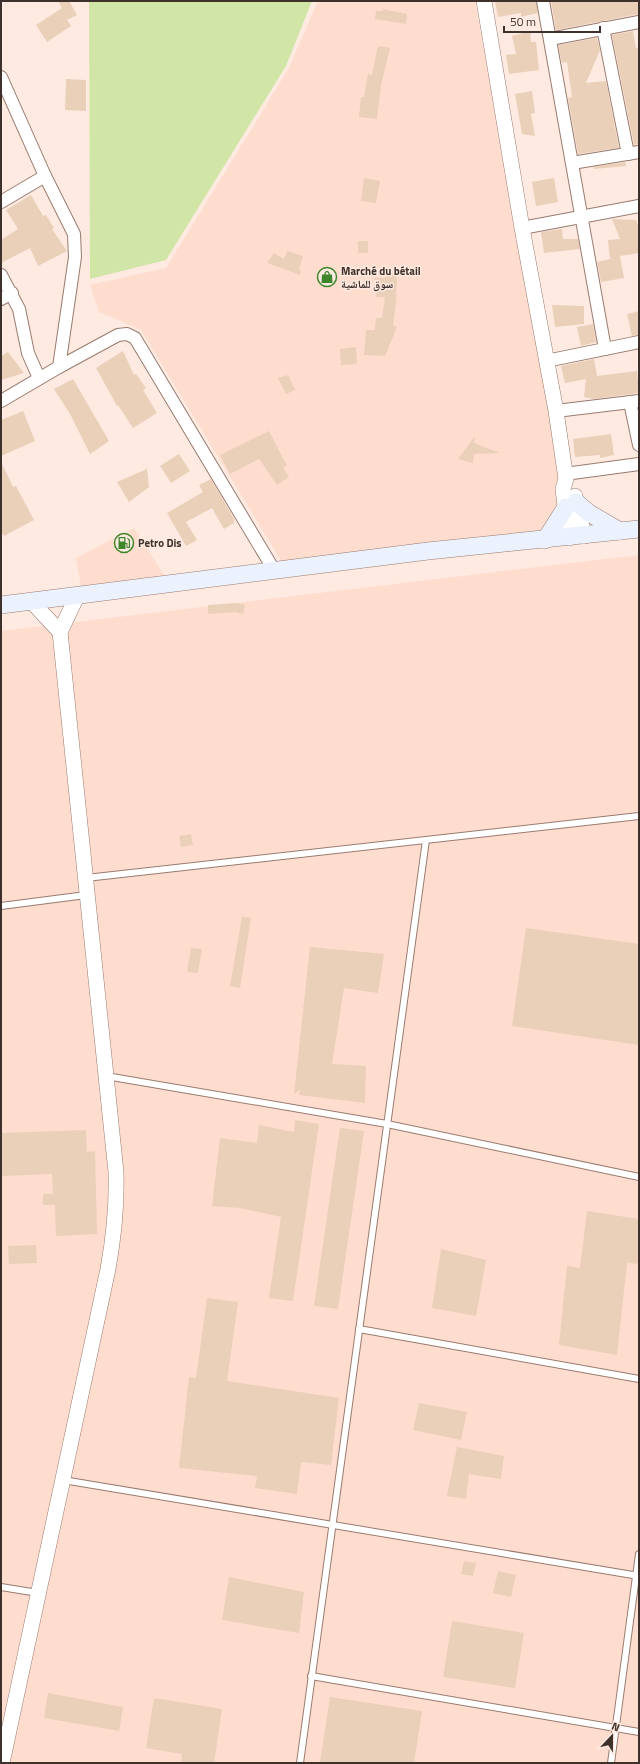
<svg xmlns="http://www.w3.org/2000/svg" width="640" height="1764" viewBox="0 0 640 1764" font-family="'Titillium Web','Noto Naskh Arabic',sans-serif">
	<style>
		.built { fill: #feddcf }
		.green { fill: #d1e6a6 }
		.building { fill: #eacfb9 }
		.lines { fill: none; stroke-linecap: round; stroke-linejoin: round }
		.service-casing { stroke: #997b6e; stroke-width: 8 }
		.minor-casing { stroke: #997b6e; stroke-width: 14 }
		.tertiary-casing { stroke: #997b6e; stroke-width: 16 }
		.secondary-casing { stroke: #997b6e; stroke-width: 18 }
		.service { stroke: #fff; stroke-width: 6 }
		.minor { stroke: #fff; stroke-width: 12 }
		.tertiary { stroke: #fff; stroke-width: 15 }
		.secondary { stroke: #ecf1fe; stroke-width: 17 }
		.labels { text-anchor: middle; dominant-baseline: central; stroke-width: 3; stroke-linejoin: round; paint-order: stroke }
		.poi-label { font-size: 11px; font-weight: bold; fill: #3e312b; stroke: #feeae1; text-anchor: start }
	</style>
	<rect width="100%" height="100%" fill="#feeae1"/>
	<g class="built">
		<path d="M318,1H475L572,534L283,564L141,330L99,312L90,285L166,268L289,68Z"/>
		<path d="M134,528L165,577L81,586L76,558Z"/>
		<path d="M639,555V1763H1V631Z"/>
	</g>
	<path class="green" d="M89,1H312L286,66L166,260L90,279Z"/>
	<g class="building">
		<path d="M58,1H69L77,15L67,20L71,26L47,42L36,25L62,8Z"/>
		<path d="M495,1H536L538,13L521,17V13L498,17Z"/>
		<path d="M551,1H639V14L556,30Z"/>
		<path d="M383,9L407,14L406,24L375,19L376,11H383Z"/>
		<path d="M530,31L531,42H536L539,70L509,74L506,55L516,54L512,36Z"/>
		<path d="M633,31L636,48L639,47V144L634,145L612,35Z"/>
		<path d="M597,38L600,50L586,83L606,81L619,148L578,154L568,98L572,97L567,62L562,63L558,45Z"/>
		<path d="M378,46L390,48L381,85L377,119L359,117L361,97H364L368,74L372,75Z"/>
		<path d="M66,79L86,80V111L65,110Z"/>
		<path d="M532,91L535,113L531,114L535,136L522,134L515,94Z"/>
		<path d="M625,162L626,166L594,169L593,167Z"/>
		<path d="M364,178L380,181L376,203L361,201Z"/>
		<path d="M554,178L558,202L536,206L532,182Z"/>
		<path d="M31,195L43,216L46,215L54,228L52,229L67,251L38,266L30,248L1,263V240L18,229L6,210Z"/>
		<path d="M612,219L636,220L639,229V253L620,256L624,278L601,282L597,262L610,259L608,240L620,239Z"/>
		<path d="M562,229L563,239H578L580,249L544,253L541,232Z"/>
		<rect x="358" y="241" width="10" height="12"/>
		<path d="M287,251L303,256L299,269L301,271L300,275L267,263L274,253L284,259Z"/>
		<path d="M397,271L396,302L393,325L397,327L385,356L364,355L366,330H375L376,318H382L385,297H376L375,278H384Z"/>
		<path d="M552,305L584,306V324L555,327Z"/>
		<path d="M639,311V335L632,336L627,314Z"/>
		<path d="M593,324L596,342L581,346L577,327Z"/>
		<path d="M356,347L357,364L341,365L340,349Z"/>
		<path d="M123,351L134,375L136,374L146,388L143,390L157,413L133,428L118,405L117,406L96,368Z"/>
		<path d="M8,352L24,373L1,380V356Z"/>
		<path d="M594,359L597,376L637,371L639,393L594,399L584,397L586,379L565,383L561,366Z"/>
		<path d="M288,375L295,390L286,394L278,378Z"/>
		<path d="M73,379L109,441L90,454L70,414L54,389Z"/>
		<path d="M23,411L35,441L1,456V420Z"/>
		<path d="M269,431L287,466L283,467L289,477L277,485L259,459L230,474L220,455Z"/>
		<path d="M611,434L614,455L600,458V455L575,457L573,439Z"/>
		<path d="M475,436L474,443L500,453L474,454L473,463L458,459Z"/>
		<path d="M179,454L190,471L171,483L160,466Z"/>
		<path d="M1,462L13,487L16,486L34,520L4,536L1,531Z"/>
		<path d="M147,469L149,487L129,502L117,482Z"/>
		<path d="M211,479L234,519V523L224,529L212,508L186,522L197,540L186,546L167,513L203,492L199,485Z"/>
		<path d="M236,603L245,605L243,614L236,612L208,614V605Z"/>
		<path d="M191,834L193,845L181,847L179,836Z"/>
		<path d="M242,917L251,918L240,988L230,986Z"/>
		<path d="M526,928L639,944V1045L512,1026Z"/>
		<path d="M310,947L384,954L378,993L344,988L332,1064L366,1066L365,1103L299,1095L300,1090L294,1094Z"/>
		<path d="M191,948L202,949L198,973L187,972Z"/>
		<path d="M295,1120L319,1124L293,1301L269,1298L281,1217L240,1208L212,1206L220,1138L257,1143L259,1125L294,1132Z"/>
		<path d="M340,1128L364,1131L338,1309L314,1306Z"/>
		<path d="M86,1130L87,1152L95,1151L97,1234L56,1236L55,1205H43V1194H53L52,1174L1,1176V1133Z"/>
		<path d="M587,1211L639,1219V1264L627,1263L617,1355L559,1345L567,1266L580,1268Z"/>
		<path d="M36,1245L37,1263L9,1264L8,1246Z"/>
		<path d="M441,1249L486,1260L476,1316L432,1308Z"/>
		<path d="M207,1298L238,1302L227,1381L339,1398L331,1465L301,1462L297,1494L255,1488L257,1476L179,1468L189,1377L196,1378Z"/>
		<path d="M419,1403L467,1412L461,1440L413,1430Z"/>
		<path d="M457,1447L504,1456L501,1479L469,1474L466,1499L447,1496Z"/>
		<path d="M464,1561L476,1563L473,1576L461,1574Z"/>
		<path d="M498,1571L516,1575L511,1597L493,1593Z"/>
		<path d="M229,1577L304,1592L299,1633L222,1620Z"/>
		<path d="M452,1621L524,1633L515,1688L443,1677Z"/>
		<path d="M48,1693L123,1707L119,1731L44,1718Z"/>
		<path d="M330,1697L422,1711L414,1763H320Z"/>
		<path d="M154,1698L222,1709L214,1763H181L182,1754L146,1748Z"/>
	</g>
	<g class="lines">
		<g class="service-casing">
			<g id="service">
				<path d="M86,878L639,816"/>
				<path d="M1,906L86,895"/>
				<path d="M106,1076L387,1124L639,1177"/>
				<path d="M359,1329L639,1379"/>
				<path d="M63,1480L639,1576"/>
				<path d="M1,1587L38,1593"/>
				<path d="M311,1676L639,1732"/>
				<path d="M300,1763L426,840"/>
				<path d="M611,1763L639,1554"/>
			</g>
		</g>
		<g class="minor-casing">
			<g id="minor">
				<path d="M543,1L605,349"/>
				<path d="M603,28L628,154"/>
				<path d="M550,39L639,22"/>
				<path d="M1,77L45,176L74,234L75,257L59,367L118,335L127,334L135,338L274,570"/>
				<path d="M572,163L639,152"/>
				<path d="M1,202L45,176"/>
				<path d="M522,228L639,206"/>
				<path d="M1,275L19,309L28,353L39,378"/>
				<path d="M1,299L12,293"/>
				<path d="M546,361L639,342"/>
				<path d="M1,401L59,367"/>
				<path d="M630,402L639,445"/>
				<path d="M556,411L639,401"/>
				<path d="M565,474L639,464"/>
			</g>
		</g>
		<g class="tertiary-casing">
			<g id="tertiary">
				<path d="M484,1L522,228L556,411L566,479L563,489L569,538"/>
				<path d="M575,496L584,536"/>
				<path d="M31,601L60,632"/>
				<path d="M2,1763L108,1269C114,1236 117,1206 116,1172L60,632L77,596"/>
			</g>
		</g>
		<g class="secondary-casing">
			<g id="secondary">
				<path d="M576,502L589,513L620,531"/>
				<path d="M545,540L566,507"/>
				<path d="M1,605L428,551L639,529"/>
			</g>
		</g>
		<use href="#service" class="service"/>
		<use href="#minor" class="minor"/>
		<use href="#tertiary" class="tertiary"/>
		<use href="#secondary" class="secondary"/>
	</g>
	<defs>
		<g id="shop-ring" transform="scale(1)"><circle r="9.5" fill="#feeae1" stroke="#3e862c" stroke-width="1.5"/><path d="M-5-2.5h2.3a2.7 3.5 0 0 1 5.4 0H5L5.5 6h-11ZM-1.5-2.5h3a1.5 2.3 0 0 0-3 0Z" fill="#3e862c"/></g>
		<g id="fuel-ring" transform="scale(1)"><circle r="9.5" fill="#feeae1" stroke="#3e862c" stroke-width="1.5"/><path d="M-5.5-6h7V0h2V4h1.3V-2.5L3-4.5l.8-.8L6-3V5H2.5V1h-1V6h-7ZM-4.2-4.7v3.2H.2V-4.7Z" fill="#3e862c"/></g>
	</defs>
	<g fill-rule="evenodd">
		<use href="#shop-ring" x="327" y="277"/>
		<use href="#fuel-ring" x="124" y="543"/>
	</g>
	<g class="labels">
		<g class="poi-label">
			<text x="341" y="271">Marché du bétail<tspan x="341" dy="13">سوق للماشية</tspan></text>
			<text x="138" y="543">Petro Dis</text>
		</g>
	</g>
	<rect width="640" height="1764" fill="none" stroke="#3e312b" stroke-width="4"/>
	<g transform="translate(612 1736) rotate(22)" stroke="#feeae1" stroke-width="3" paint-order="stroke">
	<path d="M0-3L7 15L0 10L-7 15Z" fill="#3e312b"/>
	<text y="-6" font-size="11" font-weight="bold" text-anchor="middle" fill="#3e312b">N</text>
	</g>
	<path d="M504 26v6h96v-6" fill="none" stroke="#3e312b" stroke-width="2"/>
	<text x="510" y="26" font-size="12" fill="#3e312b" stroke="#feeae1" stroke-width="3" paint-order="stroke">50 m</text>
</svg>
